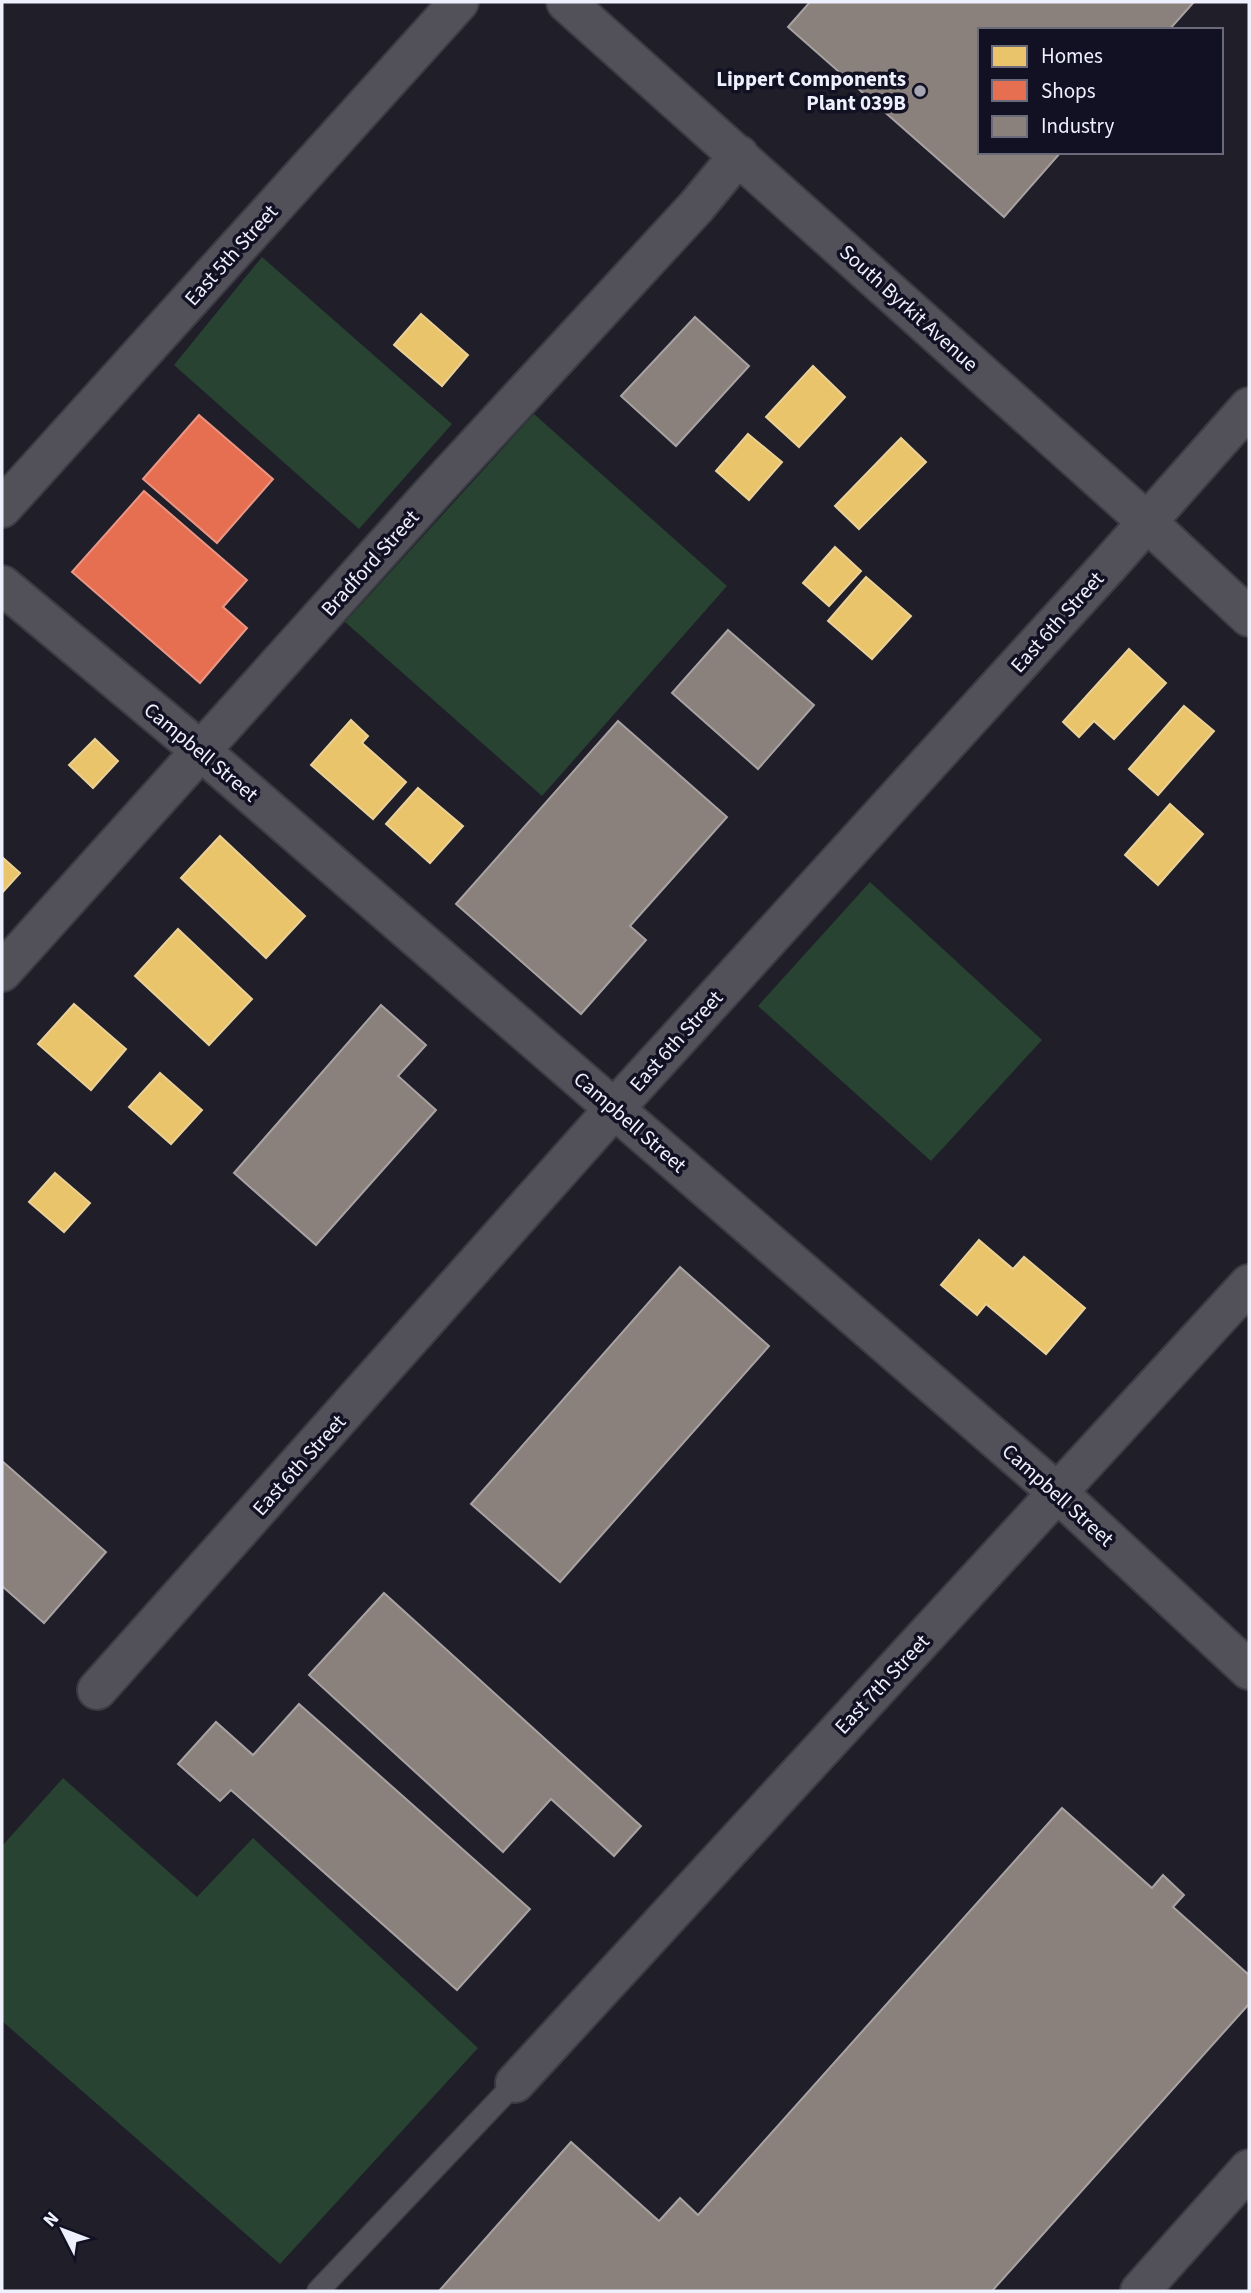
<svg xmlns="http://www.w3.org/2000/svg" width="1251" height="2293" viewBox="0 0 1251 2293" font-family="'Source Sans 3',sans-serif">
	<style>
		.green { fill: #284331 }
		.homes { fill: #e9c46a; stroke: #ebd196; stroke-width: 2 }
		.shops { fill: #e76f51; stroke: #e99685; stroke-width: 2 }
		.industry { fill: #8a817c; stroke: #a8a2a3; stroke-width: 2 }
		.lines { fill: none; stroke-linecap: round; stroke-linejoin: round }
		.service-casing { stroke: #3b3b44; stroke-width: 24 }
		.minor-casing { stroke: #3b3b44; stroke-width: 42 }
		.tertiary-casing { stroke: #3b3b44; stroke-width: 42 }
		.service { stroke: #52515a; stroke-width: 21 }
		.minor { stroke: #52515a; stroke-width: 38 }
		.tertiary { stroke: #52515a; stroke-width: 38 }
		.poi-dot { fill: #a6a6b3; stroke: #121123; stroke-width: 2.5 }
		.labels { text-anchor: middle; dominant-baseline: central; stroke-width: 7; stroke-linejoin: round; paint-order: stroke }
		.poi-label { font-size: 21px; font-weight: bold; fill: #eff0fd; stroke: #121123; text-anchor: end }
		.street-label { font-size: 21px; fill: #eff0fd; stroke: #121123 }
	</style>
	<rect width="100%" height="100%" fill="#1f1e29"/>
	<g class="green">
		<path d="M262,257L452,424L359,529L174,365Z"/>
		<path d="M534,414L727,586L542,796L345,622Z"/>
		<path d="M870,882L1042,1040L931,1161L758,1006Z"/>
		<path d="M63,1778L197,1897L253,1838L478,2048L280,2264L2,2021V1846Z"/>
	</g>
	<g class="homes">
		<path d="M421,314L468,355L442,386L394,345Z"/>
		<path d="M813,366L845,397L799,447L766,417Z"/>
		<path d="M748,434L782,462L749,500L716,471Z"/>
		<path d="M901,438L926,462L859,529L835,506Z"/>
		<path d="M835,547L861,571L829,606L803,583Z"/>
		<path d="M866,577L911,616L872,659L828,621Z"/>
		<path d="M1129,649L1166,683L1114,739L1094,721L1079,737L1063,722Z"/>
		<path d="M1184,706L1214,731L1158,795L1129,769Z"/>
		<path d="M351,720L368,736L362,743L406,782L373,819L311,765Z"/>
		<path d="M95,739L118,761L93,788L69,765Z"/>
		<path d="M418,788L463,826L430,863L386,824Z"/>
		<path d="M1170,804L1203,834L1158,885L1125,855Z"/>
		<path d="M220,836L305,916L266,958L181,878Z"/>
		<path d="M2,857L20,873L2,893Z"/>
		<path d="M178,929L252,999L209,1045L135,976Z"/>
		<path d="M74,1004L126,1049L91,1090L38,1044Z"/>
		<path d="M160,1073L202,1110L171,1144L129,1107Z"/>
		<path d="M55,1173L90,1203L64,1232L29,1202Z"/>
		<path d="M979,1240L1013,1269L1024,1257L1085,1308L1046,1354L986,1304L977,1315L941,1285Z"/>
	</g>
	<g class="shops">
		<path d="M199,415L273,479L217,543L143,479Z"/>
		<path d="M144,491L247,580L223,607L247,628L200,683L72,572Z"/>
	</g>
	<g class="industry">
		<path d="M810,2H1194L1169,30H980V152H1061L1004,217L788,27Z"/>
		<path d="M695,317L749,366L676,446L621,396Z"/>
		<path d="M728,630L814,705L758,769L672,693Z"/>
		<path d="M618,721L727,817L630,926L646,940L581,1014L456,904Z"/>
		<path d="M381,1005L426,1045L398,1076L436,1110L316,1245L234,1173Z"/>
		<path d="M680,1267L769,1346L560,1582L471,1504Z"/>
		<path d="M2,1461L106,1552L44,1623L2,1586Z"/>
		<path d="M384,1593L641,1826L614,1856L551,1799L503,1852L309,1675Z"/>
		<path d="M299,1704L530,1909L457,1990L231,1790L220,1801L178,1764L216,1722L253,1755Z"/>
		<path d="M1062,1808L1152,1888L1163,1875L1184,1895L1173,1907L1249,1975V2004L992,2291H439L571,2142L659,2221L680,2198L698,2215Z"/>
	</g>
	<g class="lines">
		<g class="service-casing">
			<path id="service" d="M318,2291L515,2083"/>
		</g>
		<g class="minor-casing">
			<g id="minor">
				<path d="M2,508L459,2"/>
				<path d="M2,585L201,751L1058,1493L1249,1670"/>
				<path d="M2,972L436,489L696,207L739,155"/>
				<path d="M97,1690L614,1109L1109,565L1249,407"/>
				<path d="M515,2083L1249,1284"/>
				<path d="M1140,2291L1249,2169"/>
			</g>
		</g>
		<g class="tertiary-casing">
			<path id="tertiary" d="M566,2L1146,521L1249,617"/>
		</g>
		<use href="#service" class="service"/>
		<use href="#minor" class="minor"/>
		<use href="#tertiary" class="tertiary"/>
	</g>
	<circle class="poi-dot" cx="920" cy="91" r="7"/>
	<g class="labels">
		<g class="poi-label">
			<text x="906" y="79">Lippert Components<tspan x="906" dy="24">Plant 039B</tspan></text>
		</g>
		<g class="street-label">
			<text transform="translate(231 255) rotate(-48)">East 5th Street</text>
			<text transform="translate(909 308) rotate(42)">South Byrkit Avenue</text>
			<text transform="translate(370 563) rotate(-48)">Bradford Street</text>
			<text transform="translate(1057 622) rotate(-48)">East 6th Street</text>
			<text transform="translate(201 752) rotate(40)">Campbell Street</text>
			<text transform="translate(676 1041) rotate(-48)">East 6th Street</text>
			<text transform="translate(630 1122) rotate(41)">Campbell Street</text>
			<text transform="translate(299 1465) rotate(-48)">East 6th Street</text>
			<text transform="translate(1058 1495) rotate(42)">Campbell Street</text>
			<text transform="translate(882 1684) rotate(-47)">East 7th Street</text>
		</g>
	</g>
	<rect width="1251" height="2293" fill="none" stroke="#eff0fd" stroke-width="7"/>
	<rect x="978" y="28" width="245" height="126" fill="#121123" stroke="#6a6a7a" stroke-width="2"/>
	<rect x="992" y="46" width="35" height="21" fill="#e9c46a" stroke="#6a6a7a" stroke-width="2"/>
	<text x="1041" y="63" font-size="21" fill="#eff0fd">Homes</text>
	<rect x="992" y="80" width="35" height="21" fill="#e76f51" stroke="#6a6a7a" stroke-width="2"/>
	<text x="1041" y="98" font-size="21" fill="#eff0fd">Shops</text>
	<rect x="992" y="116" width="35" height="21" fill="#8a817c" stroke="#6a6a7a" stroke-width="2"/>
	<text x="1041" y="133" font-size="21" fill="#eff0fd">Industry</text>
	<g transform="translate(63 2230) rotate(312)" stroke="#121123" stroke-width="5" paint-order="stroke">
	<path d="M0-5L12 26L0 18L-12 26Z" fill="#eff0fd"/>
	<text y="-10" font-size="19" font-weight="bold" text-anchor="middle" fill="#eff0fd">N</text>
	</g>
</svg>
